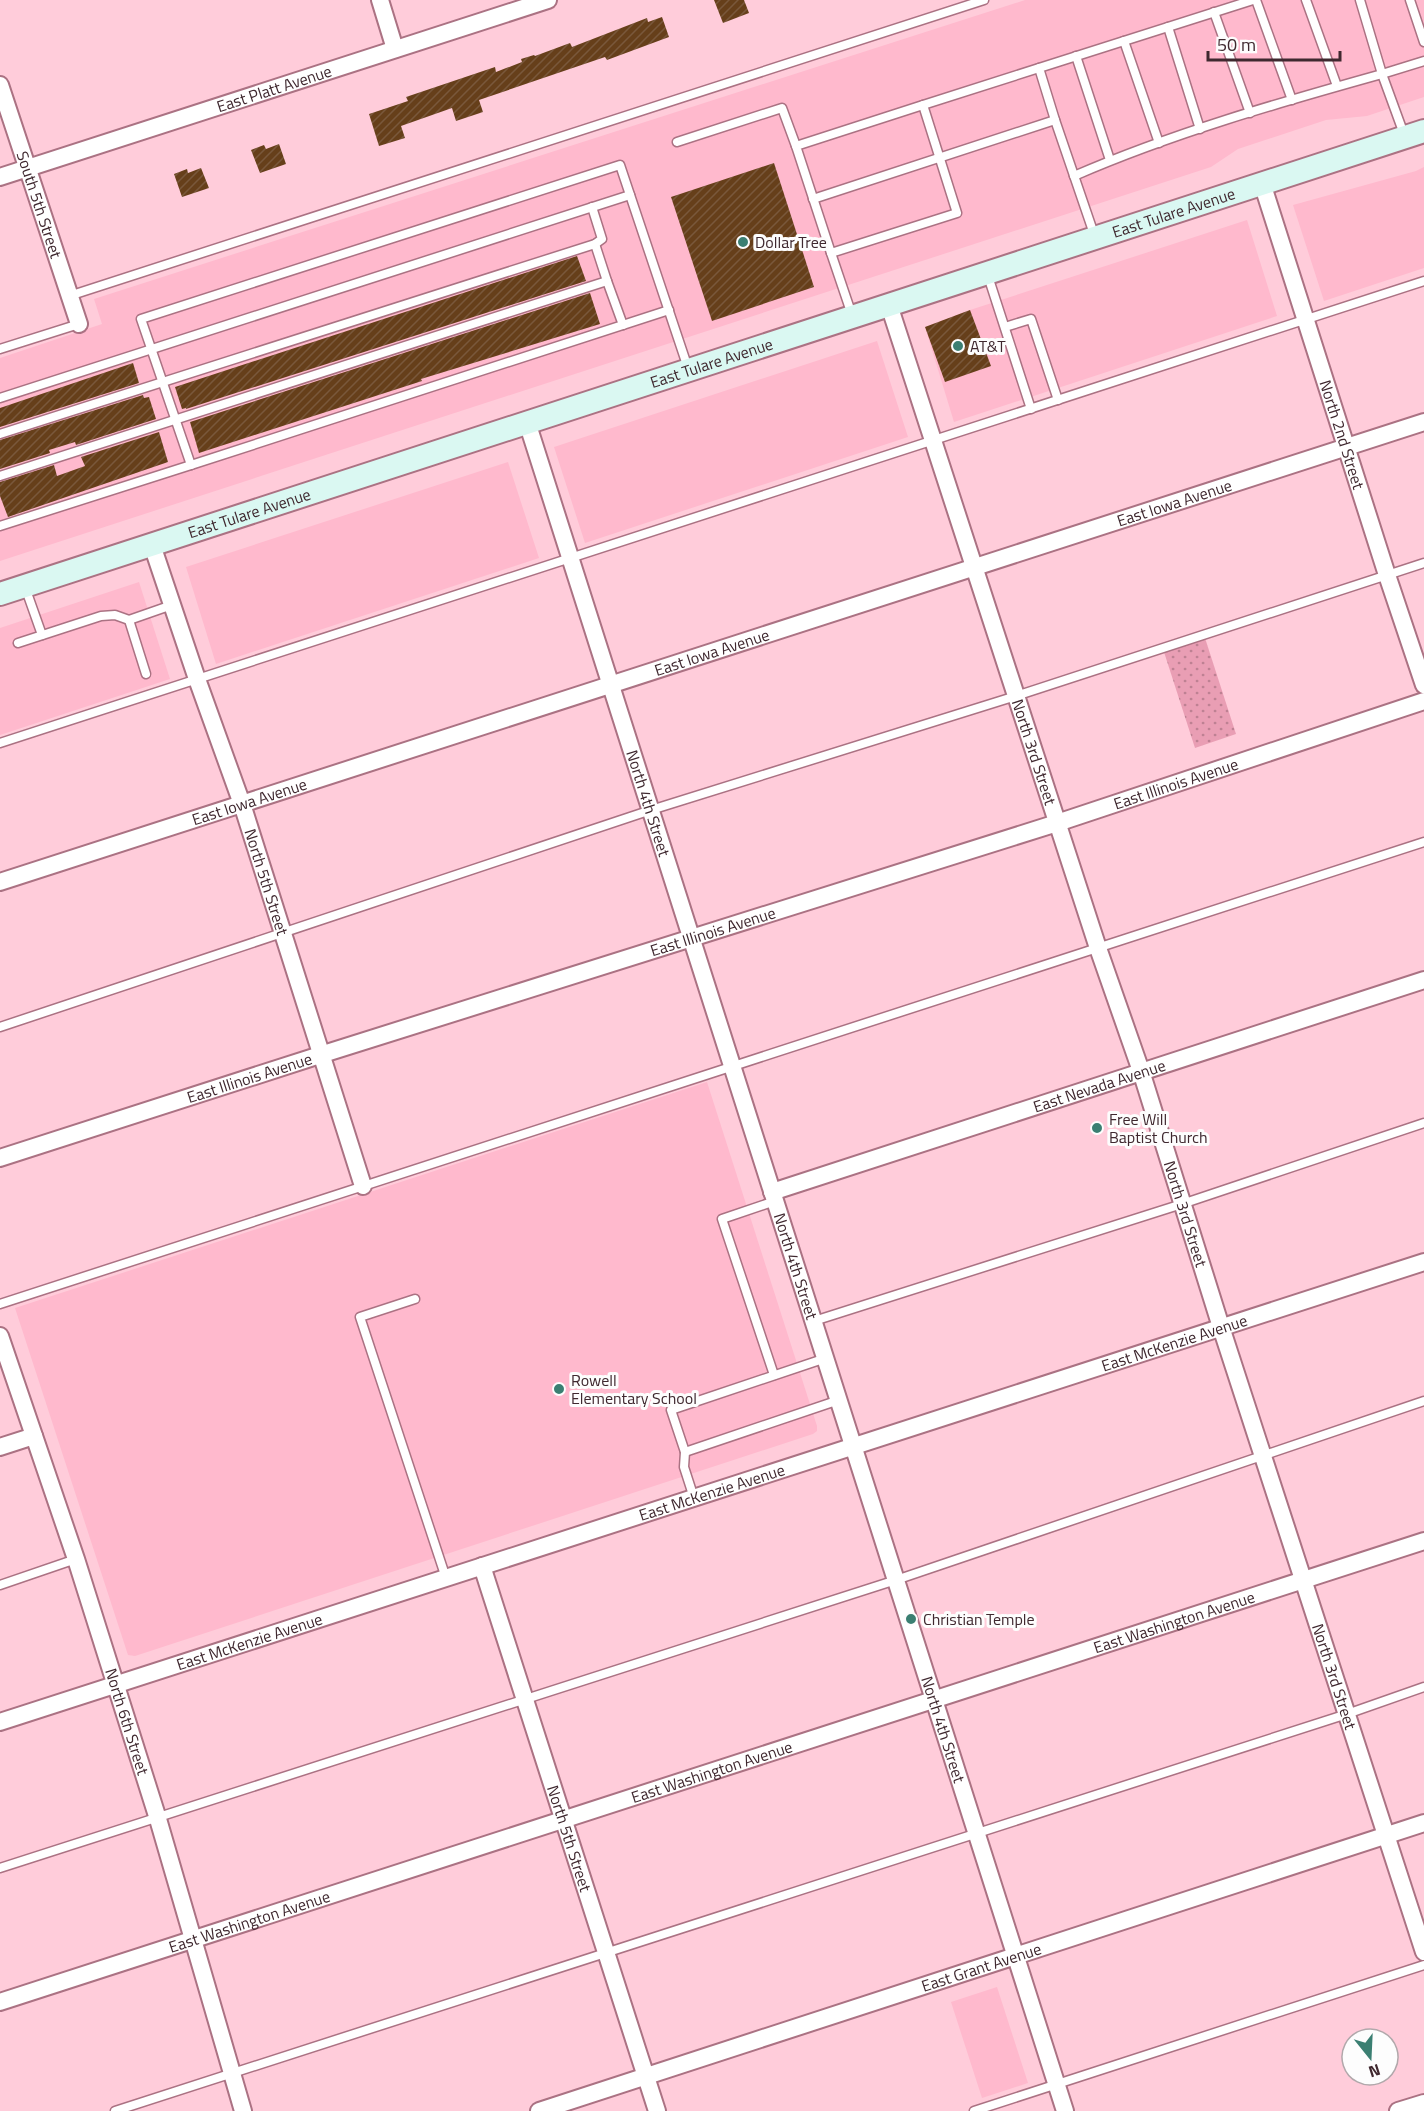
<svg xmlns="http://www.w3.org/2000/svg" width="1424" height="2111" viewBox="0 0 1424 2111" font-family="'Titillium Web',sans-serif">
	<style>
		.built { fill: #ffb9cd }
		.grass { fill: url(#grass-dots) }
		.building { fill: url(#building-hatch) }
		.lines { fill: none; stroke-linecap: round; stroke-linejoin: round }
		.lane-casing { stroke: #ab7283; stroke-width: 11 }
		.street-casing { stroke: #ab7283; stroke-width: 20 }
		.secondary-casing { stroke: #ab7283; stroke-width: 26 }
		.lane { stroke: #fff; stroke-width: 8 }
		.street { stroke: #fff; stroke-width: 16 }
		.secondary { stroke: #daf8f2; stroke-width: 22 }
		.poi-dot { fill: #3b7f72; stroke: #fdfdfd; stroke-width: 2 }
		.labels { text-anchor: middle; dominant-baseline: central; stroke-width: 6; stroke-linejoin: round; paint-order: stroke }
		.street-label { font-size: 16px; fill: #3f282f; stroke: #fdfdfd }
		.poi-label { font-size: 16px; fill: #3f282f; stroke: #fdfdfd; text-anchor: start }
	</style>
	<defs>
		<pattern id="grass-dots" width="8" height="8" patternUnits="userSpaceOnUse" patternTransform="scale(1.5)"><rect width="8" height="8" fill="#e99eb4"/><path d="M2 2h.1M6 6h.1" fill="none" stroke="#be8193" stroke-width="1.8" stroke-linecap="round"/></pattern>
		<pattern id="building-hatch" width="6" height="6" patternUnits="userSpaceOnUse" patternTransform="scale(1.5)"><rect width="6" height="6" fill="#663f1a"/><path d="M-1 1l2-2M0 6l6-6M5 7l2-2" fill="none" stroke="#79583b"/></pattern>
	</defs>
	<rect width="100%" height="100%" fill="#ffccda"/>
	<g class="built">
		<path d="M1025,0H1424V97L1367,116L1326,120L1238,149L1211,167L0,561V358L102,324L94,299Z"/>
		<path d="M1424,167V268L1324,301L1293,205L1416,171Z"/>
		<path d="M1247,220L1277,316L954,422L925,327L970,310Z"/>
		<path d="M877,341L908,437L585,543L554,447Z"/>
		<path d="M508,462L539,558L216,664L186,567Z"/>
		<path d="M139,582L170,679L0,735V628Z"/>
		<path d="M707,1082L817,1426V1431L813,1434L135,1656L128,1655L15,1308Z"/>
		<path d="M997,1987L1028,2083L982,2098L951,2002Z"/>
	</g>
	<path class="grass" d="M1205,638L1236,734L1195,748L1164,652Z"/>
	<g class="building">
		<path d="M714,0H744L749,13L723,23Z"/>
		<path d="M662,17L669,37L607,60L605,57L479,100L483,112L456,121L452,108L401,126L405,138L379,146L369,114L408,101L406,97L495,67L496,72L522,62L521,59L534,55L535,56L570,43L572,47L647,18L648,22Z"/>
		<path d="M279,144L286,164L260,173L251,150L264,145L266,149Z"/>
		<path d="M774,163L814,287L712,321L671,197Z"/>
		<path d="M201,168L209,188L182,197L174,174L187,169L188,173Z"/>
		<path d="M577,256L586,281L186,409V408L182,409L175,387Z"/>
		<path d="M590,293L600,324L421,379L422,381L199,453L190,422Z"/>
		<path d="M970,310L991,366L945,382L925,327Z"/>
		<path d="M133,363L139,383L0,427V408Z"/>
		<path d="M143,395L144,398L149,397L156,419L76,445L75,442L49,450L50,453L0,469V440Z"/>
		<path d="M159,432L168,462L8,517L0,496V482L54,465L57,476L85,466L81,457Z"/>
	</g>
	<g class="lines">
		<g class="lane-casing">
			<g id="lane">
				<path d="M1256,0L1292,100"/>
				<path d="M1306,0L1337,86"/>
				<path d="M1360,0L1382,74L1424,61"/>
				<path d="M1410,0L1424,42"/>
				<path d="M1214,12L1250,113"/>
				<path d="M1168,27L1200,129"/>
				<path d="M1124,41L1159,143"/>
				<path d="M1076,56L1110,160"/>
				<path d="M923,105L957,213L831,253L796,146Z"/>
				<path d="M923,105L1039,68"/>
				<path d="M1055,120L1095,237"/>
				<path d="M677,142L782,108L796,146"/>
				<path d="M1074,176C1173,133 1278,103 1382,74L1405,137"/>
				<path d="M813,199L1055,120L1039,68L1253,0"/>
				<path d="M831,253L852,315"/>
				<path d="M987,273L1031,409"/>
				<path d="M607,281L623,325"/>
				<path d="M69,296L984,0"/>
				<path d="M1005,327L1031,319L1058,400"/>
				<path d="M0,349L79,324"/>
				<path d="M0,398L630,195"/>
				<path d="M0,434L595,244L602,239L592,207"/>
				<path d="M191,465L669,310"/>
				<path d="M0,476L607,281L595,244"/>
				<path d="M0,526L191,465L141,319L620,165L688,368"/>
				<path d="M25,587L42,635"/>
				<path d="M18,643L101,616L115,615L129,620"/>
				<path d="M146,674L129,620L172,605"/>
				<path d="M0,743L1424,281"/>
				<path d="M0,1027L651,810L1016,696L1424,563"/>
				<path d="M415,1299L360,1317L446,1578"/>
				<path d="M0,1304L1424,842"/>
				<path d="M814,1321L1182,1204L1424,1123"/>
				<path d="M774,1375L722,1219L775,1201"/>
				<path d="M685,1452L839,1400"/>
				<path d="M694,1498L684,1467L685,1452L671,1410L826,1358"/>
				<path d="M0,1585L76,1559"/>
				<path d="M0,1868L896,1580L1424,1401"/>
				<path d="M115,2111L1347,1714L1424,1687"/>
				<path d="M974,2111L1424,1965"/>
			</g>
		</g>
		<g class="street-casing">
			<g id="street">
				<path d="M380,0L395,49"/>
				<path id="s1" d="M0,85L79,324"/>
				<path id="s2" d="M0,177L548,0"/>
				<path id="s3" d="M1262,183L1387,575L1424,685"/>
				<path id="s4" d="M889,305L1098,948L1141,1071L1221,1327L1424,1952"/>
				<path id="s5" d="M527,422L1065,2111"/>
				<path id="s6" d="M152,545L197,679L242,804L363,1186"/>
				<path id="s7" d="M0,882L1424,422"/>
				<path id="s8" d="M0,1158L320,1055L1057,823L1424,701"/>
				<path id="s9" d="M772,1192L1424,980"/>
				<path id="s10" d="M0,1336L76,1559L158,1819L243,2111"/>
				<path d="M0,1447L34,1436"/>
				<path id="s11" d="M482,1566L657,2111"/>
				<path id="s12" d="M0,1722L1424,1262"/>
				<path id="s13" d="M0,2002L1424,1541"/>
				<path id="s14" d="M539,2111L1424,1823"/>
				<path d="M1398,2111L1424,2103"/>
			</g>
		</g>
		<g class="secondary-casing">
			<g id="secondary">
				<path id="s15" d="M0,594L1424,131"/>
			</g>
		</g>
		<use href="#lane" class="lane"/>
		<use href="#street" class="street"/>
		<use href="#secondary" class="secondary"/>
	</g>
	<g class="poi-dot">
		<circle cx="743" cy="242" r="6"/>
		<circle cx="958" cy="346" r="6"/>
		<circle cx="1097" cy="1128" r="6"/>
		<circle cx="559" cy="1389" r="6"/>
		<circle cx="911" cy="1619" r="6"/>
	</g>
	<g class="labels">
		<g class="street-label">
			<text stroke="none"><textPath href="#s2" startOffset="288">East Platt Avenue</textPath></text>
			<text stroke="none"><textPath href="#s1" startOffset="126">South 5th Street</textPath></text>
			<text stroke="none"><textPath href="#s15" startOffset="1234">East Tulare Avenue</textPath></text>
			<text stroke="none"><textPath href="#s15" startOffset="748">East Tulare Avenue</textPath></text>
			<text stroke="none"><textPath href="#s3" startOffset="264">North 2nd Street</textPath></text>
			<text stroke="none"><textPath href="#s7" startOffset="1234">East Iowa Avenue</textPath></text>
			<text stroke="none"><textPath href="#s15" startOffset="262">East Tulare Avenue</textPath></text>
			<text stroke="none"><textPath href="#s7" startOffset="748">East Iowa Avenue</textPath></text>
			<text stroke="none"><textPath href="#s4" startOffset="470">North 3rd Street</textPath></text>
			<text stroke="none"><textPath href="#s8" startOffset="1234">East Illinois Avenue</textPath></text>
			<text stroke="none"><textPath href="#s7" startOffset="262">East Iowa Avenue</textPath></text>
			<text stroke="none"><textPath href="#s5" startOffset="400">North 4th Street</textPath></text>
			<text stroke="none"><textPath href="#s6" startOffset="356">North 5th Street</textPath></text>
			<text stroke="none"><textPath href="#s8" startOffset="748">East Illinois Avenue</textPath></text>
			<text stroke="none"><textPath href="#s8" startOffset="262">East Illinois Avenue</textPath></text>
			<text stroke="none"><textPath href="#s9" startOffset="344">East Nevada Avenue</textPath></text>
			<text stroke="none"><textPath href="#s4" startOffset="956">North 3rd Street</textPath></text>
			<text stroke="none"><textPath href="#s5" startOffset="886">North 4th Street</textPath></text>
			<text stroke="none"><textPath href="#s12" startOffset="1234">East McKenzie Avenue</textPath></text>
			<text stroke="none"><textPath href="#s12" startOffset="748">East McKenzie Avenue</textPath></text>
			<text stroke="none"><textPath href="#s13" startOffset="1234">East Washington Avenue</textPath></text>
			<text stroke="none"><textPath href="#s12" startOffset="262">East McKenzie Avenue</textPath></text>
			<text stroke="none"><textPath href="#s4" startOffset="1442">North 3rd Street</textPath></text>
			<text stroke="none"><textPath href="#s10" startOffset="406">North 6th Street</textPath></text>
			<text stroke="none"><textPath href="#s5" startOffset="1372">North 4th Street</textPath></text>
			<text stroke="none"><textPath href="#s13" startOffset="748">East Washington Avenue</textPath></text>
			<text stroke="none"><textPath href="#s11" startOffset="286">North 5th Street</textPath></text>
			<text stroke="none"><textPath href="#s13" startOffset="262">East Washington Avenue</textPath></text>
			<text stroke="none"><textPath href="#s14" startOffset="465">East Grant Avenue</textPath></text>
		</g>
		<g class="poi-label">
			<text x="755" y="242">Dollar Tree</text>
			<text x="970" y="346">AT&amp;T</text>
			<text x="1109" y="1119">Free Will<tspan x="1109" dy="18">Baptist Church</tspan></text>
			<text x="571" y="1380">Rowell<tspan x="571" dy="18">Elementary School</tspan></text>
			<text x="923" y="1619">Christian Temple</text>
		</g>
	</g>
	<g transform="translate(1370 2057) rotate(162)"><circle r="28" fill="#fdfdfd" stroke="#b1a8ab" stroke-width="1.5"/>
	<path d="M0-4.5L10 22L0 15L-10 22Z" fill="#3b7f72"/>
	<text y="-9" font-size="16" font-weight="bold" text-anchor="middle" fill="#3f282f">N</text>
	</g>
	<path d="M1208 51v9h132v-9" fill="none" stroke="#3f282f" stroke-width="3"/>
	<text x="1217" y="51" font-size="18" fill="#3f282f" stroke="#fdfdfd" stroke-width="4.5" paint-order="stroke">50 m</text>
</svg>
